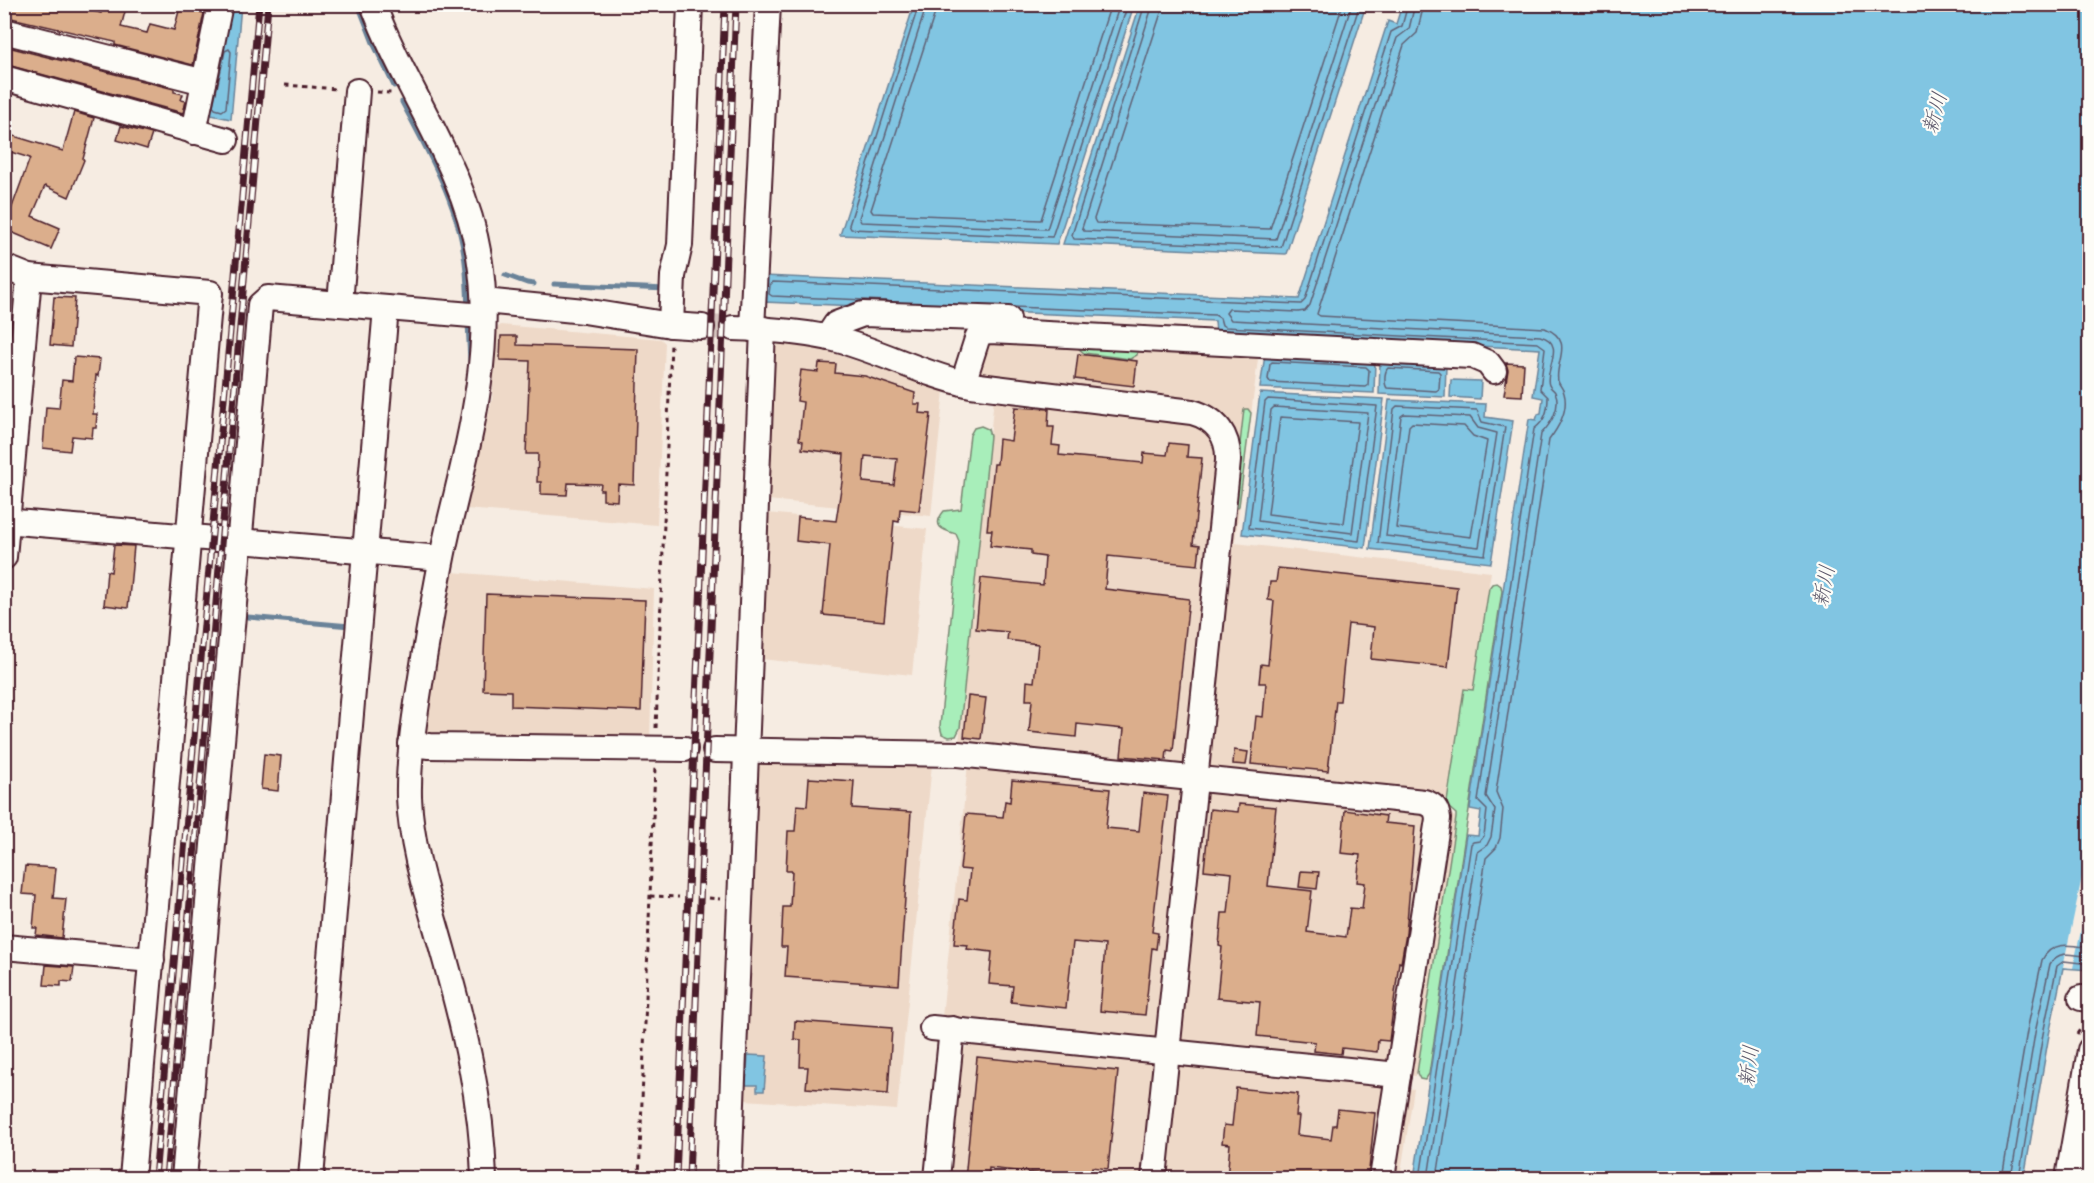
<svg xmlns="http://www.w3.org/2000/svg" width="2094" height="1183" viewBox="0 0 2094 1183" font-family="Kalam,'Klee One',sans-serif">
	<style>
		.built { fill: #eed9c8 }
		.green { fill: #a8eeba; stroke: #798672; stroke-width: 1.5 }
		.water { fill: #81c5e2; stroke: #6b8399; stroke-width: 1.5 }
		.pier { fill: #f6ece2 }
		.lines { fill: none; stroke-linecap: round; stroke-linejoin: round }
		.shore { stroke: #606174; stroke-width: 1.5 }
		.stream { stroke: #6b8399; stroke-width: 5 }
		.building { fill: #dbae8c; stroke: #4a1f2b; stroke-width: 1.5; fill-rule: evenodd }
		.minor-tunnel { stroke: #d4c3bd; stroke-width: 24; stroke-dasharray: 24 12; stroke-linecap: butt }
		.minor-casing { stroke: #4a1f2b; stroke-width: 28 }
		.path { stroke: #4a1f2b; stroke-width: 3; stroke-dasharray: 4.5 4.5; stroke-linecap: butt }
		.minor { stroke: #fdfcf7; stroke-width: 24 }
		.rail-casing { stroke: #4a1f2b; stroke-width: 7 }
		.rail { stroke: #fdfcf7; stroke-width: 4.5; stroke-dasharray: 14; stroke-linecap: butt }
		.labels { text-anchor: middle; dominant-baseline: central; stroke-width: 4.5; stroke-linejoin: round; paint-order: stroke }
		.water-label { font-size: 21px; font-style: italic; fill: #5d596b; stroke: #fdfcf7 }
	</style>
	<rect width="100%" height="100%" fill="#f6ece2"/>
	<filter id="ink" filterUnits="userSpaceOnUse"><feTurbulence type="fractalNoise" baseFrequency=".0167" numOctaves="2"/><feDisplacementMap in="SourceGraphic" scale="12" xChannelSelector="R" yChannelSelector="G"/><feConvolveMatrix kernelMatrix="1 2 1 2 8 2 1 2 1" color-interpolation-filters="sRGB"/></filter>
	<g filter="url(#ink)">
		<g class="built">
			<path d="M501,325L661,339L665,343L657,525L466,509L492,400L497,328Z"/>
			<path d="M983,337L1259,351L1235,543L1491,572L1473,690L1464,689L1447,802L1446,810L1456,818L1416,1076L1405,1075L1406,1064L942,1017L970,744L959,742L996,378L972,374Z"/>
			<path d="M779,344L815,347L944,390L931,516L768,500L774,349Z"/>
			<path d="M767,513L927,529L912,675L761,659Z"/>
			<path d="M452,572L654,589L650,740L430,737L425,731Z"/>
			<path d="M763,763L932,764L897,1110L744,1100L757,769Z"/>
			<path d="M971,1043L1414,1089L1400,1178H945L958,1054Z"/>
		</g>
		<g class="green">
			<path d="M1080,345L1138,350L1137,355L1130,359L1084,353L1079,349Z"/>
			<path d="M1244,409H1248L1251,413L1239,506L1236,509L1233,505Z"/>
			<path d="M981,426L988,429L990,436L960,728L956,736L949,737L942,734L940,726L959,541L956,534C943,530 931,527 944,511L961,509L970,435L974,428Z"/>
			<path d="M1497,583L1501,586L1502,591L1429,1074L1425,1080L1420,1079L1417,1073L1456,818V814L1447,806V802L1464,689L1473,690L1489,588L1492,584Z"/>
		</g>
		<g class="water">
			<path d="M229,5H241L231,119L206,114Z"/>
			<path d="M914,5H1134L1057,244L840,235Z"/>
			<path d="M1140,5H1366L1286,254L1063,244Z"/>
			<path d="M1402,5H2089V970L2063,968L2049,1035L2024,1178H1414L1466,835L1478,836L1481,811L1470,809L1529,419L1536,420L1538,414L1541,413L1543,398L1533,396L1540,349L1216,333L1215,321L763,302L764,276L1299,299L1388,21L1396,24Z"/>
			<path d="M1265,355L1375,361L1374,393L1260,388Z"/>
			<path d="M1380,362L1446,365L1445,397L1379,394Z"/>
			<path d="M1451,380L1481,381L1480,399L1450,397Z"/>
			<path d="M1260,393L1384,399L1365,548L1242,534Z"/>
			<path d="M1389,400L1486,404L1485,417L1513,421L1491,563L1370,549Z"/>
			<path d="M748,1055L767,1056L764,1091H757V1085H746Z"/>
		</g>
		<path class="pier" d="M2089,844V893L2073,968L2063,967Z"/>
		<g class="lines">
			<g class="shore">
				<path d="M919,4L849,225L851,229L1052,237L1128,4"/>
				<path d="M927,4L859,218L861,222L1047,229L1120,4"/>
				<path d="M936,4L935,13L871,210L873,213L1041,220L1111,4"/>
				<path d="M1145,4L1072,235L1074,239L1281,247L1360,4"/>
				<path d="M1153,4L1082,228L1084,231L1276,239L1352,4"/>
				<path d="M1162,4L1161,13L1094,219L1096,223L1270,229L1343,4"/>
				<path d="M1415,4L1409,29L1397,38L1310,305L1305,311L1298,312L1229,309L1226,313L1231,320L1540,336C1568,343 1543,371 1549,385C1550,388 1553,389 1555,392C1562,407 1550,425 1541,434L1486,796L1495,810L1491,837L1487,845L1477,852L1428,1178"/>
				<path d="M1424,4L1417,33L1404,45L1317,314L1320,316L1545,328C1576,341 1554,362 1558,381C1559,385 1563,388 1564,393C1569,410 1559,427 1549,440L1496,792L1503,809L1500,838L1496,848L1486,858L1437,1178"/>
				<path d="M229,49L231,52L226,108L222,111L215,109L213,106L225,51Z"/>
				<path d="M888,301L772,296L769,294L770,285L773,282L1301,304L1305,300L1391,32L1402,26L1408,4"/>
				<path d="M1013,307L1215,315L1220,318L1222,325L1225,327L1538,343L1545,348L1540,389L1548,397C1548,411 1545,421 1534,429L1478,801L1487,810L1484,836L1480,841L1473,842L1471,844L1420,1178"/>
				<path d="M1272,362L1366,367L1369,370L1368,385L1365,387L1270,382L1268,379L1270,364Z"/>
				<path d="M1388,368L1438,371L1440,373L1439,389L1436,391L1387,388C1384,384 1384,372 1388,368Z"/>
				<path d="M1268,399L1377,406L1359,541L1249,528L1265,402Z"/>
				<path d="M1397,406L1477,410L1482,422L1505,427L1485,555L1378,543L1394,409Z"/>
				<path d="M1274,407L1368,413L1352,533L1258,521L1271,410Z"/>
				<path d="M1404,414L1470,417L1478,428L1497,433L1479,547L1386,536L1401,416Z"/>
				<path d="M1280,417L1358,422L1344,523L1268,514Z"/>
				<path d="M1412,423L1464,426L1473,436L1487,441L1471,537L1396,528L1409,426Z"/>
				<path d="M2002,1178L2027,1031L2042,960C2052,940 2071,945 2090,948"/>
				<path d="M2011,1178L2035,1033L2050,964C2059,949 2075,955 2090,957"/>
				<path d="M2019,1178L2043,1034L2057,966L2064,961L2090,964"/>
			</g>
			<g class="stream">
				<path d="M358,4L374,45L394,86"/>
				<path d="M402,102C428,152 459,205 465,262C467,277 467,293 468,308"/>
				<path d="M505,275L527,283L534,284"/>
				<path d="M554,284L666,289"/>
				<path d="M468,322L470,362"/>
				<path d="M248,617L350,626"/>
			</g>
		</g>
		<g class="building">
			<path d="M11,4H64L101,13L103,4H127L121,27L147,33L150,24L174,30L180,7L204,13L193,65L115,45V42L7,17Z"/>
			<path d="M4,46L174,89V92L183,94L181,100L186,101L183,113L4,64Z"/>
			<path d="M74,112L94,118L83,159L84,160L69,197L45,186L32,216L60,228L51,249L4,229L30,158L4,150V133L63,151Z"/>
			<path d="M121,126L152,134L147,149L117,140Z"/>
			<path d="M54,297L75,298L71,347L50,345Z"/>
			<path d="M501,336H517V345L638,349L634,485L618,484L617,501L603,500V490H600L601,484L568,483L567,495L541,494V482H537L538,454H526L530,361L500,360Z"/>
			<path d="M1078,354L1137,361L1134,386L1075,379Z"/>
			<path d="M74,357L100,359L98,376L96,375L93,414H97L96,428H93L92,438L72,436L70,451L43,448L46,407L59,408L62,380L72,381Z"/>
			<path d="M819,363L836,364L835,373L865,376L915,393L914,404H920L919,413L931,414L919,511L900,509L899,522L894,521L884,621L823,615L830,545L796,541L798,517L836,521L842,482L844,454L802,449L803,441L799,440L803,402L797,401L801,370L818,372ZM865,456L897,459L894,485L863,482Z"/>
			<path d="M1506,363L1524,364L1522,396L1504,395L1508,370Z"/>
			<path d="M1015,407L1049,409L1048,427H1054L1052,445L1060,446L1059,455L1143,463L1144,453L1167,455L1169,443L1188,445L1187,457L1202,458L1193,544L1200,545L1198,565L1108,556L1105,589L1189,599L1173,751L1167,750L1166,760L1121,756L1124,729L1077,724L1076,737L1029,732L1032,700H1026L1027,681L1034,682L1038,644L1007,640L1008,632L976,629L981,578L1043,585L1045,557L1031,555V550L990,546L992,530H987L994,464H997L999,439L1011,441Z"/>
			<path d="M114,545L134,546L128,608L104,605L107,571L111,572Z"/>
			<path d="M1278,568L1457,587L1448,667L1371,659L1374,627L1348,624L1340,701H1336L1328,771L1251,764L1256,716L1263,717L1266,683H1259L1261,664L1268,665L1274,601L1268,600L1270,582H1276Z"/>
			<path d="M486,594L645,600L641,711L511,706V691L483,690Z"/>
			<path d="M968,696L986,698L981,739L964,737Z"/>
			<path d="M1234,750L1248,752L1246,765L1233,764Z"/>
			<path d="M264,754L281,756L278,791L261,789Z"/>
			<path d="M809,778L854,781L852,808L911,812L899,985L785,977L787,947H781L783,907H790L792,871H786L788,831H795L797,805L807,806Z"/>
			<path d="M1012,780L1110,789L1106,828L1139,831L1143,793L1168,796L1152,932L1158,933L1156,949L1152,948L1145,1015L1100,1011L1105,945L1073,942L1066,1008L1011,1002L1013,986L989,984L992,952L967,949L968,945L954,944L959,899L967,900L970,870L960,869L966,814L1003,817L1005,801L1010,802Z"/>
			<path d="M1239,804L1276,807L1268,886L1312,891L1307,932L1346,937L1350,908L1362,909L1365,883L1357,882L1360,855L1341,853L1345,810L1386,816L1385,823L1415,826L1406,934L1401,963L1399,962L1389,1041L1378,1040L1377,1052L1342,1048L1341,1054L1314,1051L1315,1042L1257,1036L1260,1002L1217,998L1222,947L1219,946L1222,913H1228L1232,873L1204,870L1210,809L1238,812Z"/>
			<path d="M25,866L56,868L53,898L66,899L62,938L36,935L37,928H33L36,895L22,894Z"/>
			<path d="M1301,871L1319,872L1317,889L1299,887Z"/>
			<path d="M46,965L74,967L72,982L61,981V986L44,985Z"/>
			<path d="M795,1021L892,1028L888,1094L806,1088L808,1067H800L801,1040L794,1039Z"/>
			<path d="M977,1057L1118,1071L1108,1169L1092,1167L1090,1179L989,1168L988,1179H965Z"/>
			<path d="M1236,1088L1298,1094L1296,1116H1299L1297,1135L1331,1139L1333,1125H1336L1338,1109L1375,1113L1368,1179H1227L1230,1144L1222,1143L1224,1125L1232,1126Z"/>
		</g>
		<g class="lines">
			<path class="minor-tunnel" d="M702,327L733,328"/>
			<g class="minor-casing">
				<g id="minor">
					<path d="M373,4C405,90 464,165 479,256C494,346 471,434 450,521C439,566 432,612 424,658C417,705 408,750 409,797C411,850 429,901 443,952C464,1027 482,1100 484,1178"/>
					<path d="M4,31L204,82"/>
					<path d="M4,78L226,140"/>
					<path d="M194,132L220,4"/>
					<path d="M4,267L29,277L210,293L132,1178"/>
					<path d="M484,301L584,311L671,325L702,327"/>
					<path d="M340,304L357,91"/>
					<path d="M671,325L673,276L680,245L690,4"/>
					<path d="M733,328C767,329 801,331 834,339C881,351 924,375 971,385L1192,412C1217,419 1229,436 1228,461L1154,1178"/>
					<path d="M752,329L768,4"/>
					<path d="M830,338L832,330L836,324L863,314L1008,319"/>
					<path d="M963,383L978,336L983,332L990,331L1472,356L1488,363L1494,371"/>
					<path d="M4,521L441,558"/>
					<path d="M4,557L29,277"/>
					<path d="M411,744L429,746L685,749"/>
					<path d="M715,750L958,754L1424,802C1434,805 1437,809 1438,819L1382,1178"/>
					<path d="M4,947L152,960"/>
					<path d="M2081,998L2090,999"/>
					<path d="M932,1028L1398,1075"/>
					<path d="M184,1178L260,305L268,298L483,316"/>
					<path d="M311,1178L386,308"/>
					<path d="M729,1178L763,329"/>
					<path d="M937,1178L952,1029"/>
					<path d="M2068,1178L2090,1050"/>
				</g>
			</g>
			<g class="path">
				<path d="M285,85L337,89"/>
				<path d="M377,92L391,93"/>
				<path d="M656,728L671,344"/>
				<path d="M650,896L679,897"/>
				<path d="M709,898L720,899"/>
				<path d="M2077,1034L2081,1028H2090"/>
				<path d="M639,1178L655,767"/>
			</g>
			<use href="#minor" class="minor"/>
			<g class="rail-casing">
				<g id="rail">
					<path d="M155,1178L259,4"/>
					<path d="M166,1178L268,4"/>
					<path d="M676,1178L725,4"/>
					<path d="M689,1178L736,4"/>
				</g>
			</g>
			<use href="#rail" class="rail"/>
		</g>
	</g>
	<g class="labels">
		<g class="water-label">
			<text transform="translate(1936 113) rotate(-74)">新川</text>
			<text transform="translate(1825 586) rotate(-79)">新川</text>
			<text transform="translate(1750 1066) rotate(-83)">新川</text>
		</g>
	</g>
	<rect width="2094" height="1183" fill="none" stroke="#fdfcf7" stroke-width="24"/>
	<rect x="12" y="12" width="2070" height="1159" fill="none" stroke="#4a1f2b" stroke-width="2" filter="url(#ink)"/>
</svg>
